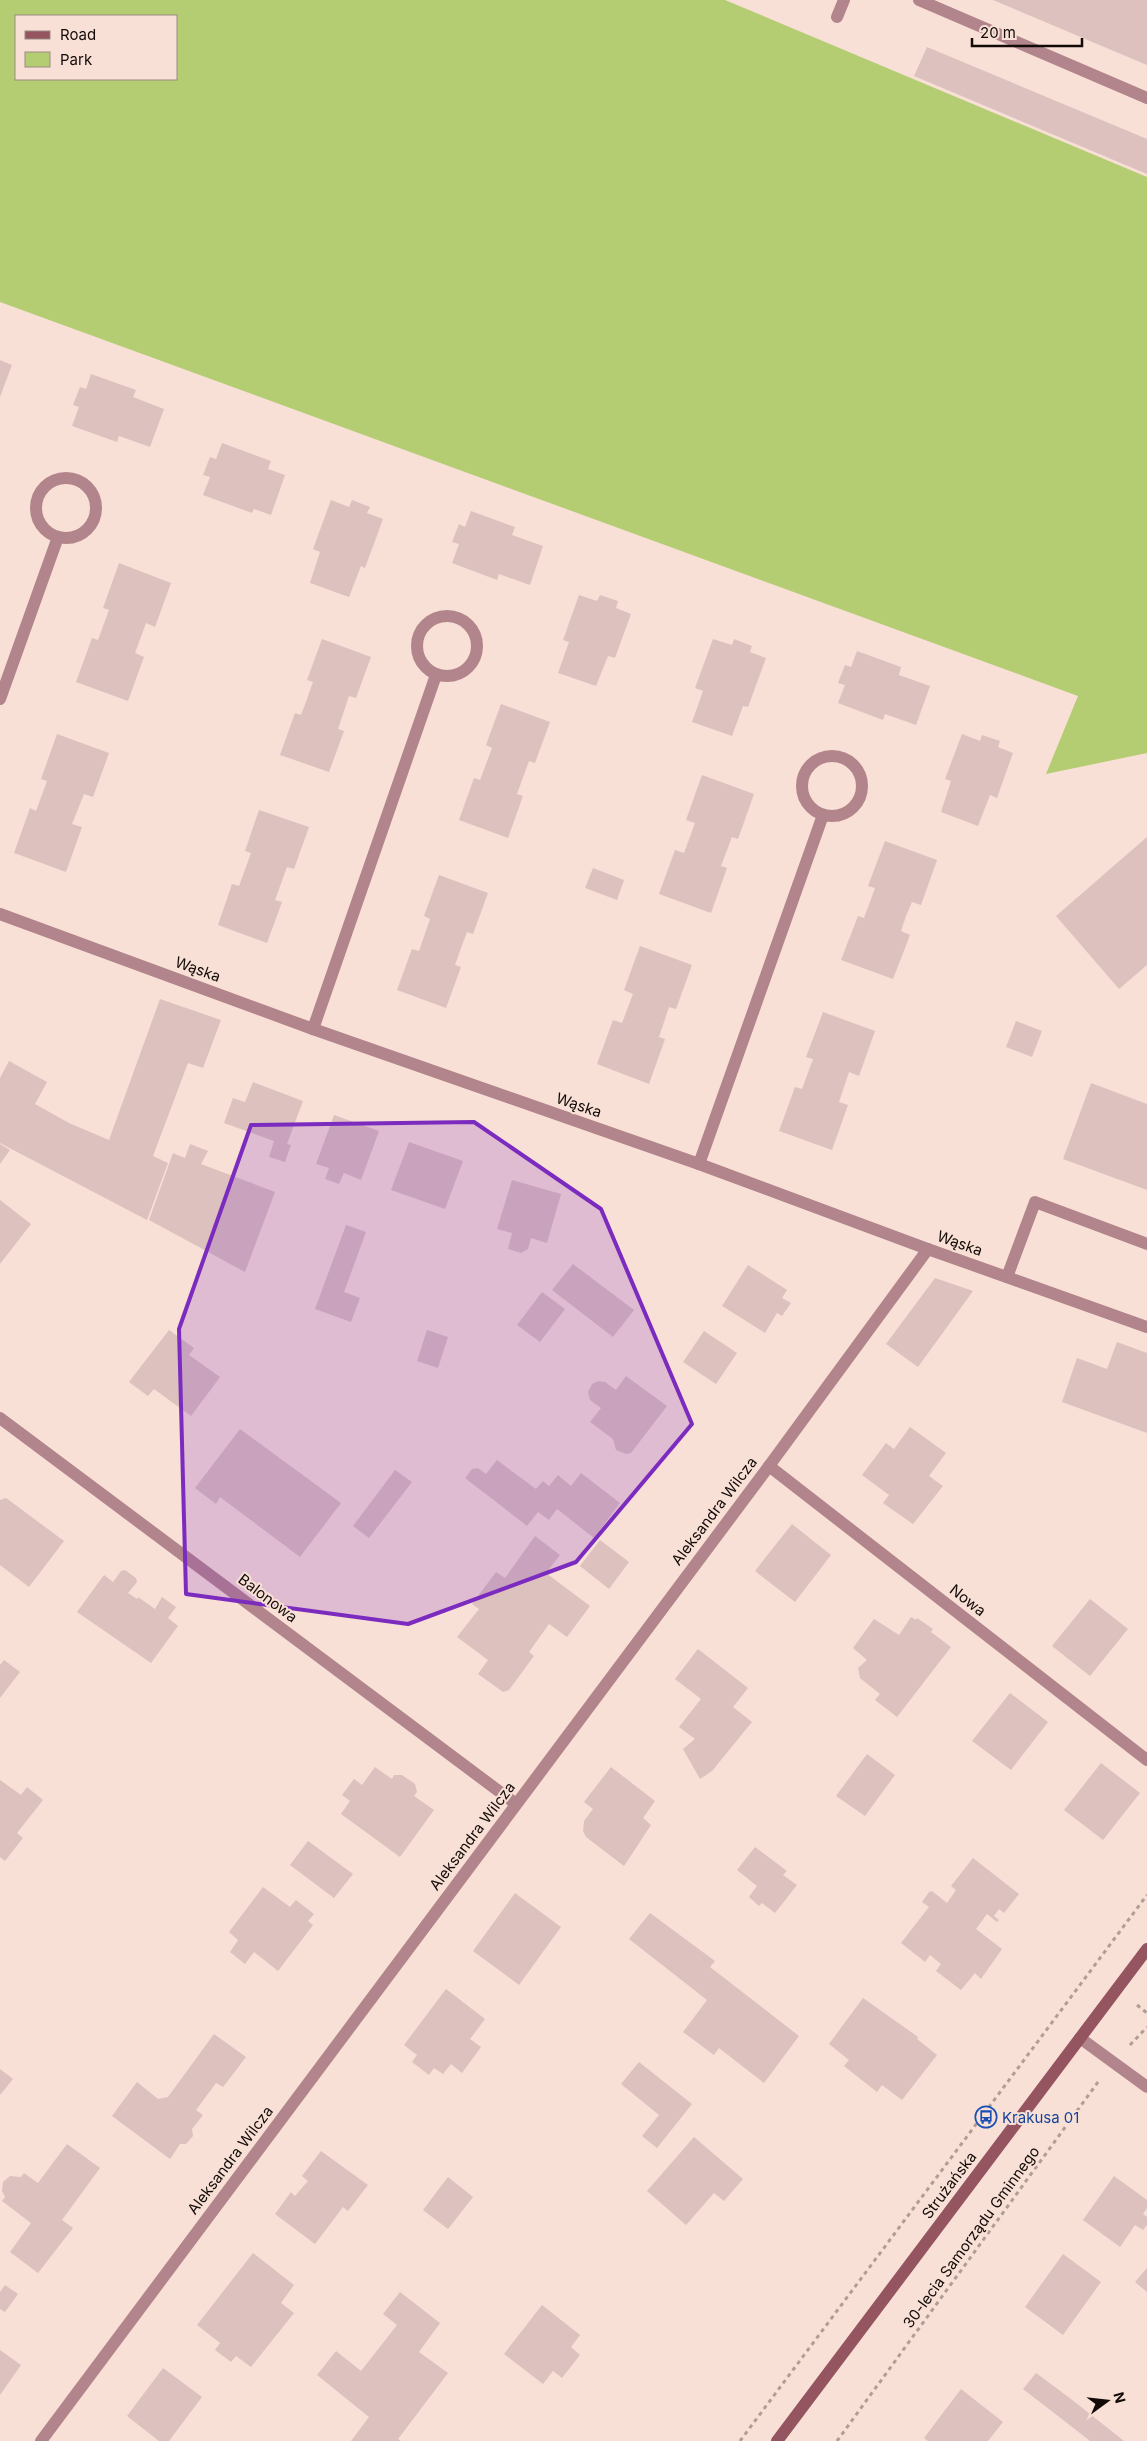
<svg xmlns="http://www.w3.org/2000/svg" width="1147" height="2441" viewBox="0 0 1147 2441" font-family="Inter,sans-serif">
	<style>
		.green { fill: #b4cc72; fill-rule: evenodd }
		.building { fill: #dcc1bf }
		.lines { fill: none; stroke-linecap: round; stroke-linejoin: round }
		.path { stroke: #b09d95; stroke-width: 3; stroke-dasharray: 4 4; stroke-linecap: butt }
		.service { stroke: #b2848b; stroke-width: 12 }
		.minor { stroke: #b2848b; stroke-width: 12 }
		.secondary { stroke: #945460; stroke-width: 12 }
		.marked { fill: #7b2cbf; fill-opacity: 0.2; stroke: #7b2cbf; stroke-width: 4; stroke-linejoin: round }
		.labels { text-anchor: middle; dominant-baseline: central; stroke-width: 4; stroke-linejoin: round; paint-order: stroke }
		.street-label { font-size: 15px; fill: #120a07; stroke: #f8e0d6 }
		.transit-label { font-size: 15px; fill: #164399; stroke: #f8e0d6; text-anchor: start }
	</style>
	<rect width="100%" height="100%" fill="#f8e0d6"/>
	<path class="green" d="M0,0H725L1147,177V753L1046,774L1078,696L0,302ZM16,16H176V79H16Z"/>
	<g class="building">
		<path d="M993,0H1147V65Z"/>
		<path d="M927,47L1147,139V174L914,76Z"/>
		<path d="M0,360L12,365L0,397Z"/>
		<path d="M91,374L136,390L133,397L164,409L150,447L119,436L117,442L72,426L79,407L73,405L80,387L86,389Z"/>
		<path d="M222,443L271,461L268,469L285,475L271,515L254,509L252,513L203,495L210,477L203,475L210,457L216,459Z"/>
		<path d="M331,500L349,507L352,500L370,507L367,513L383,519L365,568L361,566L349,597L310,583L320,552L313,549Z"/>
		<path d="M471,511L515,527L512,535L543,546L530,585L499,574L497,580L452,563L459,544L452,542L459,524L465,527Z"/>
		<path d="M119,563L171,583L155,627L146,623L135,653L144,657L128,701L76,682L92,638L98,640L109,610L103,608Z"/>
		<path d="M579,595L597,601L600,595L618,601L616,608L631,614L615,658L608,656L596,686L558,673L569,642L563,640Z"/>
		<path d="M322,639L371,657L356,698L349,696L338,729L344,731L329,772L280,755L295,713L301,715L307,699L313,682L307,680Z"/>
		<path d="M713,639L732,645L734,639L752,646L750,652L766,658L748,707L743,706L732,736L692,722L703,691L695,688Z"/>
		<path d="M857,651L901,667L899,675L930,686L916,725L885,714L883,720L838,703L845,685L838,683L845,665L851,667Z"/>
		<path d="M501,704L550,722L535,763L529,761L517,794L523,796L508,838L459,820L474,778L480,780L492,748L486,745Z"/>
		<path d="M57,734L109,753L93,797L84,794L72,824L82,827L66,872L14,853L30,808L36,811L47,781L41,779Z"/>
		<path d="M962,734L980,741L982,735L1000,741L998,747L1013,753L997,798L990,795L978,826L941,812L951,781L945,779Z"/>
		<path d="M702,775L754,794L738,839L732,837L721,866L727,868L711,913L659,894L675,850L684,853L695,823L686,820Z"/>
		<path d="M259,810L309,827L294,869L287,867L275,900L282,902L267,943L218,925L232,884L239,886L251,853L245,851Z"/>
		<path d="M1147,837V965L1119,989L1056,916Z"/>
		<path d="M885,841L937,860L921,905L912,902L906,916L901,931L910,935L893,979L841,960L858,916L864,918L875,888L868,886Z"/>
		<path d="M593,868L624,880L617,900L585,888Z"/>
		<path d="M439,875L488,893L473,934L467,932L461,948L455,965L461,967L446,1008L397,990L412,949L419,951L430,919L424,916Z"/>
		<path d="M640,946L692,965L676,1009L669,1007L659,1037L665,1039L649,1084L597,1064L613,1020L622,1023L633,994L624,990Z"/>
		<path d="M160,999L221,1020L203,1068L188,1063L153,1156L168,1163L147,1220L0,1143V1078L9,1061L47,1082L35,1104L69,1123L109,1140Z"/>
		<path d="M823,1012L875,1031L859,1076L849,1072L839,1102L848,1105L832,1150L779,1131L795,1087L802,1089L813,1059L806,1057Z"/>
		<path d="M1016,1021L1042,1031L1032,1057L1006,1047Z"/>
		<path d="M253,1082L303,1101L287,1144L291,1145L285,1162L269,1157L274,1141L224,1123L233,1098L245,1102Z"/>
		<path d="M1091,1083L1147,1104V1190L1063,1159Z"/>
		<path d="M334,1115L379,1131L361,1180L344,1173L339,1184L325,1179L329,1168L316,1164Z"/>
		<path d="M409,1142L463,1161L445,1209L391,1190Z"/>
		<path d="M0,1144L10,1150L0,1164Z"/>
		<path d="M190,1144L208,1151L201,1164L275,1192L245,1272L149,1220L173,1153L185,1158Z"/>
		<path d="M512,1180L561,1194L547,1243L531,1238L528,1249L521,1253L508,1249L512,1233L497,1229Z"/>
		<path d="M0,1200L31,1224L0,1264Z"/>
		<path d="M346,1225L366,1232L344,1292L360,1298L351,1322L315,1309Z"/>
		<path d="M573,1264L634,1310L613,1337L552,1290Z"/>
		<path d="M748,1265L787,1290L782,1298L791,1303L782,1316L777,1313L765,1333L722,1306Z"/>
		<path d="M935,1278L973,1291L918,1367L886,1344Z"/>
		<path d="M542,1292L565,1309L540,1342L517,1325Z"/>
		<path d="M169,1330L194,1348L189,1355L220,1377L191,1416L154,1389L148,1396L129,1382Z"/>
		<path d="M427,1330L448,1337L438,1368L417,1361Z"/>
		<path d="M704,1331L737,1353L716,1384L683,1362Z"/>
		<path d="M1117,1342L1147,1353V1433L1062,1402L1077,1358L1107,1369Z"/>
		<path d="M626,1376L667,1406L631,1453L626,1454L616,1450L613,1439L590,1422L601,1408L590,1400L588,1392L592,1384L598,1381L605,1382L616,1390Z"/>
		<path d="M910,1427L946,1453L929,1476L943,1486L913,1524L883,1503L889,1495L862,1475L886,1443L894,1449Z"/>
		<path d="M240,1429L341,1503L300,1557L220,1497L216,1504L195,1488Z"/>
		<path d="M497,1460L536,1489L543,1481L549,1486L558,1475L571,1486L581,1473L620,1503L594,1538L557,1509L549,1520L538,1512L527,1526L465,1478L472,1469L478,1468L486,1474Z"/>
		<path d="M395,1470L412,1482L369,1538L353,1526Z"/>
		<path d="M6,1498L64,1541L29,1587L0,1565V1500Z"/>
		<path d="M792,1524L831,1555L795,1602L755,1571Z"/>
		<path d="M535,1536L560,1555L546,1573L590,1606L567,1637L549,1624L529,1652L534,1656L509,1690L503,1692L478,1674L488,1660L457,1637L479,1609L472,1604L496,1572L505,1578Z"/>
		<path d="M600,1540L629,1562L609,1589L580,1566Z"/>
		<path d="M125,1570L136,1578L137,1582L128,1593L137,1599L138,1597L155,1609L162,1597L176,1607L168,1618L178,1626L151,1663L77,1612L104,1575L113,1582L121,1571Z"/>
		<path d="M1090,1599L1128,1629L1090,1676L1052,1646Z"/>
		<path d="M911,1617L916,1620L917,1618L933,1629L931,1632L951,1647L897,1717L875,1700L880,1694L860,1678L858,1668L867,1660L853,1648L874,1619L899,1635Z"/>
		<path d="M698,1649L748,1688L733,1707L752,1722L712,1771L700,1779L683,1749L695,1739L679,1727L701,1699L675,1679Z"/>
		<path d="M4,1660L20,1672L0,1698V1665Z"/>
		<path d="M1010,1693L1048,1722L1011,1770L972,1741Z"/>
		<path d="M867,1754L895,1775L865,1816L836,1796Z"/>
		<path d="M1101,1763L1140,1793L1103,1840L1064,1810Z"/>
		<path d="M375,1767L392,1779L394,1775H402L415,1784L417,1792L414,1796L434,1810L400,1857L341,1814L350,1801L342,1795L354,1779L362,1785Z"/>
		<path d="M611,1767L655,1801L643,1818L651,1825L624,1866L586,1837L583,1831L584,1821L593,1809L584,1802Z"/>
		<path d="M0,1780L21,1795L27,1787L43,1800L17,1833L23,1838L5,1861L0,1857Z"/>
		<path d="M308,1841L353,1874L334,1898L290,1865Z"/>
		<path d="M755,1847L787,1871L783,1875L797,1885L775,1913L762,1903L759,1906L749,1897L757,1886L737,1870Z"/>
		<path d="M973,1858L1019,1894L1004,1913L999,1909L994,1916L999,1920L997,1922L987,1914L976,1929L1002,1949L981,1979L975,1973L961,1990L936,1971L941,1964L930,1955L925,1962L901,1943L929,1907L922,1902L929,1892L932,1891L947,1903L956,1890L951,1886Z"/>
		<path d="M263,1887L290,1907L296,1900L314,1914L308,1921L313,1925L278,1971L254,1952L245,1964L230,1952L238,1940L229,1932Z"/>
		<path d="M515,1893L561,1927L519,1985L473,1951Z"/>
		<path d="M650,1913L715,1961L710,1967L799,2036L764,2083L719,2048L714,2055L683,2032L707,2000L629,1939Z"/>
		<path d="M446,1989L485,2019L470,2039L481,2047L462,2073L451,2064L443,2074L434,2068L429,2075L412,2062L417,2055L404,2045Z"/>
		<path d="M863,1998L918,2037L917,2039L937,2055L902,2100L882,2085L877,2092L844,2066L849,2060L829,2044Z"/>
		<path d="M214,2034L246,2057L223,2087L216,2083L196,2110L203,2115L192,2129L193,2136L186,2144H180L170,2159L112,2116L137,2082L158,2099L168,2097Z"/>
		<path d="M639,2062L692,2104L657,2148L642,2136L659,2115L621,2084Z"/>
		<path d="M0,2069L13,2079L0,2095Z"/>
		<path d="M694,2137L743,2179L724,2201L714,2193L686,2225L647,2191Z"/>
		<path d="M67,2144L100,2168L62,2220L73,2228L38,2273L10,2252L31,2223L2,2201L5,2197L2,2191L3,2182L10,2176L21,2177L24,2173L38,2183Z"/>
		<path d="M321,2151L368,2185L348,2211L343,2207L315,2244L275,2214L291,2192L295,2196L308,2181L302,2176Z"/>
		<path d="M1114,2176L1147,2200V2208L1143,2214L1147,2217V2225L1143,2230L1135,2225L1120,2247L1083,2220Z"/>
		<path d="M448,2177L473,2197L448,2229L423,2210Z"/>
		<path d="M253,2253L294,2285L281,2303L294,2313L251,2367L236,2356L231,2362L215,2350L220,2343L197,2325Z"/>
		<path d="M1063,2254L1101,2282L1063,2335L1025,2307Z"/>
		<path d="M1147,2268V2292L1135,2282Z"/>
		<path d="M5,2285L18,2294L5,2312L0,2309V2292Z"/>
		<path d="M400,2292L440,2323L419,2352L448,2373L398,2439L401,2441H351L369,2417L317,2375L336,2351L361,2371L397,2325L383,2314Z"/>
		<path d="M542,2305L580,2335L571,2347L580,2355L562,2378L553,2371L543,2384L504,2354Z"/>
		<path d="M0,2350L21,2365L0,2395Z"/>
		<path d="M163,2368L202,2397L169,2441H159L127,2416Z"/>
		<path d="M1036,2373L1071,2399L1124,2441H1090L1058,2416L1023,2389Z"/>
		<path d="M961,2389L1003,2422L988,2441H928L924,2438Z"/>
	</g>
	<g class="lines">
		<g class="path">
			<path d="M1137,2005L1147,2013"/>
			<path d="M1130,2045L1147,2027"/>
			<path d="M740,2441L1147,1895"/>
			<path d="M837,2441L1098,2082"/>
		</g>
		<g class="service">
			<path d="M919,0L1147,98"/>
			<path d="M837,17L844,0"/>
			<path d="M1007,1277L1035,1202L1147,1244"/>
		</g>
		<g class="minor">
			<circle cx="66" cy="508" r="30"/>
			<circle cx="447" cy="646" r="30"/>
			<path d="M0,699L58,537"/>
			<circle cx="832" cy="786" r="30"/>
			<path d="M0,914L313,1029L699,1164L928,1249L1147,1327"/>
			<path d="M313,1029L436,675"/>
			<path d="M699,1164L823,815"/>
			<path d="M0,1418L516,1804"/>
			<path d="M769,1466L1147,1760"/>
			<path d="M1080,2038L1147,2087"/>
			<path d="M41,2441L769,1466L928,1249"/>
		</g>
		<path class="secondary" d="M777,2441L1147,1949"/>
	</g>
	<path class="marked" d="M474,1122L601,1209L692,1424L576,1562L408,1624L186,1594L179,1329L251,1125Z"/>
	<defs>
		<g id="bus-ring" transform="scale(1.125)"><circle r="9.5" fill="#f8e0d6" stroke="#1a4fb4" stroke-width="1.5"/><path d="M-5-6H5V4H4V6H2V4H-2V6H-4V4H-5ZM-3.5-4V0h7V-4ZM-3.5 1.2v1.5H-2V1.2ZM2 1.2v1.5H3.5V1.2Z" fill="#1a4fb4"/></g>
	</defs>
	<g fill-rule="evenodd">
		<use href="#bus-ring" x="986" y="2117"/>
	</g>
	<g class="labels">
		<g class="street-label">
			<text transform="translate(198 969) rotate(20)">Wąska</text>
			<text transform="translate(579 1105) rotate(19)">Wąska</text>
			<text transform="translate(960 1243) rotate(20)">Wąska</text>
			<text transform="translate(714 1511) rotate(-53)">Aleksandra Wilcza</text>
			<text transform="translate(268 1598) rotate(37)">Balonowa</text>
			<text transform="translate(968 1600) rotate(38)">Nowa</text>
			<text transform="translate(472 1836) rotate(-53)">Aleksandra Wilcza</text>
			<text transform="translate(230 2160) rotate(-53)">Aleksandra Wilcza</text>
			<text transform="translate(949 2185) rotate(-53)">Strużańska</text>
			<text transform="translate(971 2237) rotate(-54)">30-lecia Samorządu Gminnego</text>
		</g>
		<g class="transit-label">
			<text x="1002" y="2117">Krakusa 01</text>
		</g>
	</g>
	<rect x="15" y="15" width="162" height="65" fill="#f8e0d6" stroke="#9c8a83"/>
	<rect x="25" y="31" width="25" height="8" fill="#945460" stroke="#9c8a83"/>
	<text x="60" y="40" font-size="15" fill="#120a07">Road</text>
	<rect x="25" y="52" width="25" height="15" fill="#b4cc72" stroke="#9c8a83"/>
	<text x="60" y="65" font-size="15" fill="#120a07">Park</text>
	<g transform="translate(1107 2401) rotate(75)" stroke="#f8e0d6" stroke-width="4" paint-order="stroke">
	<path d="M0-4L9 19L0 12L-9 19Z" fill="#120a07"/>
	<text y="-8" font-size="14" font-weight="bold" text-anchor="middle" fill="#120a07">N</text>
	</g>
	<path d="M972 38v8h110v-8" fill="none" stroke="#120a07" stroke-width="2.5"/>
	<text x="980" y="38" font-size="15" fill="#120a07" stroke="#f8e0d6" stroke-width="4" paint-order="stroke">20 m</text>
</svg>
